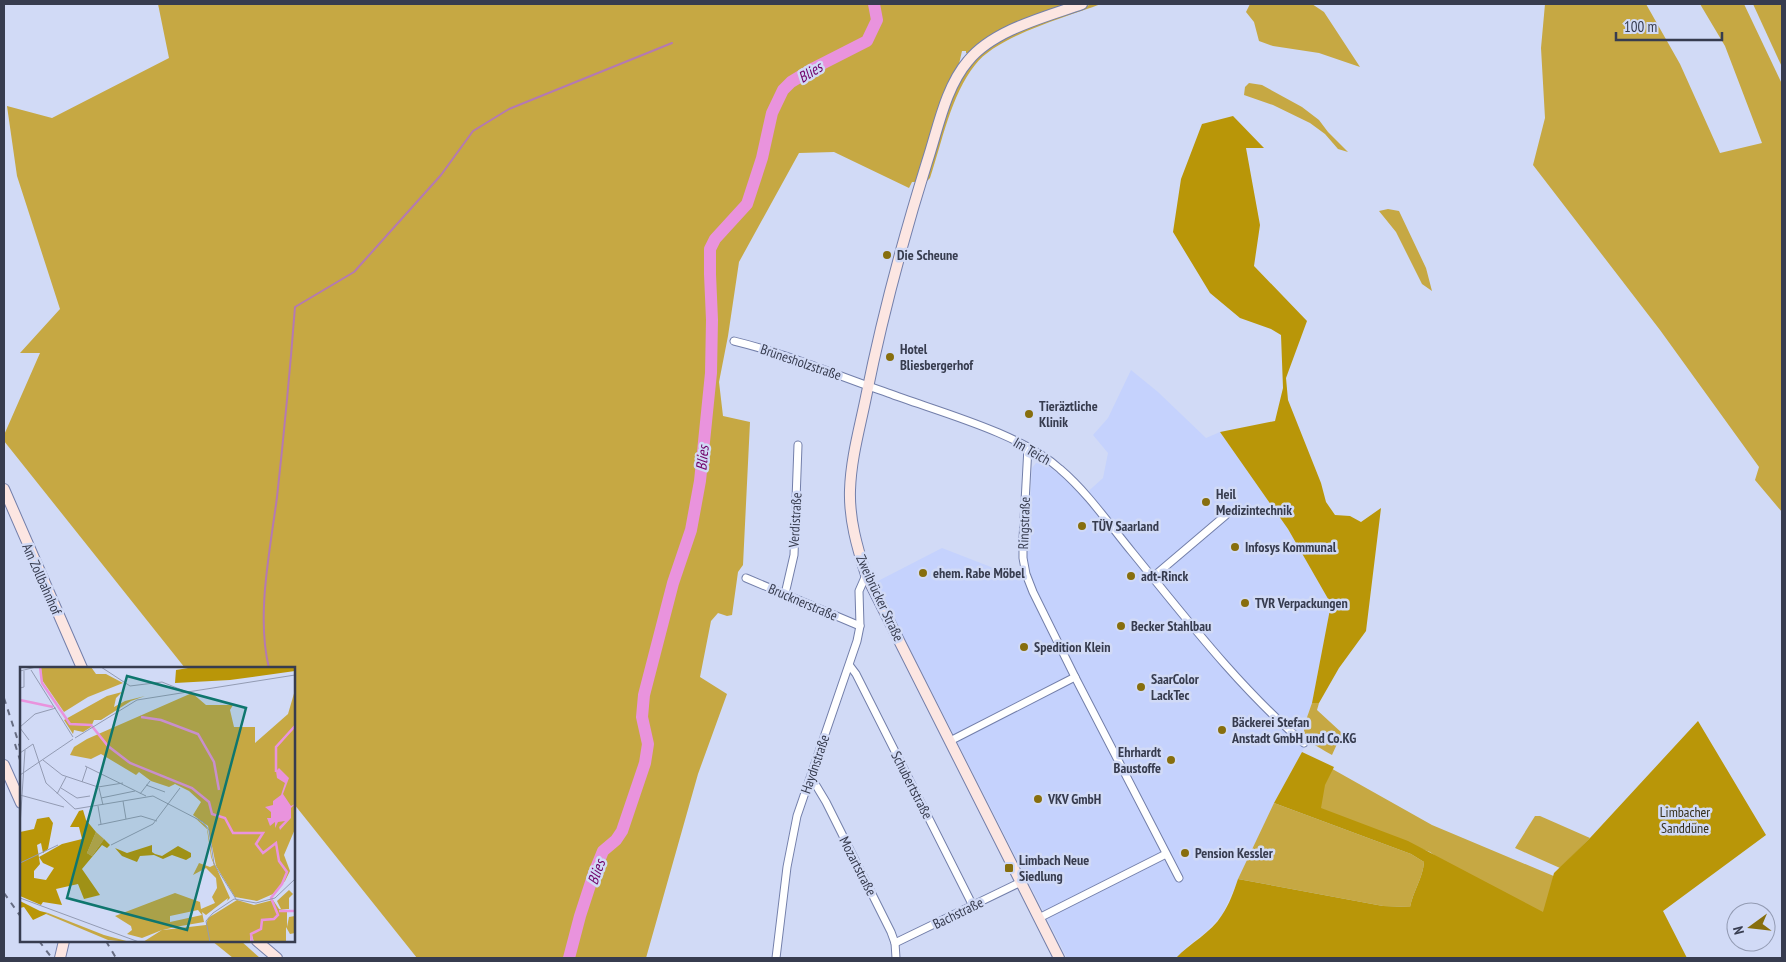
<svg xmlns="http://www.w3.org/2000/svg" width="1786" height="962" viewBox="0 0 1786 962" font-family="'PT Sans Narrow',sans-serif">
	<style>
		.built { fill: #c5d2fd }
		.green { fill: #c6a843 }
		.forest { fill: #b99608 }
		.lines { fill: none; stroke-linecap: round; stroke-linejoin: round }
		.stream { stroke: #b479b2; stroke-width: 2 }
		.river { stroke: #e993dd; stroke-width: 12 }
		.street-casing { stroke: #737faa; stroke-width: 9 }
		.secondary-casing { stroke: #737faa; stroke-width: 12 }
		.street { stroke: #fff; stroke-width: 7 }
		.secondary { stroke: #fce6e2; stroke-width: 10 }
		.rail { stroke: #666c82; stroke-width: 2; stroke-dasharray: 6 6; stroke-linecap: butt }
		.poi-dot { fill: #876e0d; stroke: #d1daf6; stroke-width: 2 }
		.labels { text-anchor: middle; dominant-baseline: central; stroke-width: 5; stroke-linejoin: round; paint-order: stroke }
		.poi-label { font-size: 14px; font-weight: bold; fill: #373c4f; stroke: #d1daf6; text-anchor: start }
		.street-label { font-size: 14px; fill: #373c4f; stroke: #d1daf6 }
		.park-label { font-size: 14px; fill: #352f1b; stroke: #d1daf6 }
		.water-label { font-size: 15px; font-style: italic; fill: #700268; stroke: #d1daf6 }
		.inset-river { fill: none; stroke: #e993dd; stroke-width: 2.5 }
		.inset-road { fill: none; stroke: #939bb3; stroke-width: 1 }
		.view { fill: #0f766e; fill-opacity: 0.15; stroke: #0f766e; stroke-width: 2.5 }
		.inset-edge { fill: none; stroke: #373c4f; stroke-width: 2.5 }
	</style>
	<rect width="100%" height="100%" fill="#d1daf6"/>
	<path class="built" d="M1131,370L1158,392L1206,438L1220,432L1288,529L1331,604L1312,703L1304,726L1303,734L1308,741L1274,803L1222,915L1206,932L1188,946L1176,958H1067L876,582L942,548L1019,578L1031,575L1027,558L1032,468L1036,463L1042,462L1059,474L1083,496L1103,478L1108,453L1093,435L1108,418Z"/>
	<g class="green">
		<path d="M158,4H1074L969,53H966V51H962L959,64L952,78L917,182H912L909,188L834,152L799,153L739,262L728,336L719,382L723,416L750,422L743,565L738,572L732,615L727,616L718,613L711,621L700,677L727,694L698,774L646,958H417L294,804V668H185L4,441V435L40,353H20L60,309L17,176L7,106L52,118L169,58Z"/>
		<path d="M1092,4H1101C1066,17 997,36 975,65C951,95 942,142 930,178L925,183C936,144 950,80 980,53C1006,30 1058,16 1092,4Z"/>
		<path d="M1250,4H1312L1324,12L1360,67L1319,53L1273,46L1259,41L1254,22L1246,12Z"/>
		<path d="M1545,4H1646L1680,64L1720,153L1762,143L1725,46L1700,4H1744L1782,84V512L1755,480L1759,467L1660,330L1533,165L1545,118L1541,48Z"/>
		<path d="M1753,4H1782V67Z"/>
		<path d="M1249,83L1262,85L1302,107L1319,120L1328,132L1348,152L1338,149L1325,134L1310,123L1273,105L1244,95L1245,87Z"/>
		<path d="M1388,209L1399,211L1426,268L1432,291L1422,284L1396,232L1379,211Z"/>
		<path d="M1312,703H1319L1317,710L1342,733L1332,755C1300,736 1299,740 1312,703Z"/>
		<path d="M1311,757L1432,825L1556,877L1753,834L1450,958L1472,884L1430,852L1287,800Z"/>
		<path d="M1274,803L1411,854L1424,862C1423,878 1413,891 1410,907L1383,906L1238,879Z"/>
		<path d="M1535,816H1540L1590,838L1560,868L1515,848Z"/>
		<path d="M212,941H241L260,958H233Z"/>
	</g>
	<g class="forest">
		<path d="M1233,116L1264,148H1246L1260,225L1254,266L1307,321L1286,378L1288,400L1321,483L1326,502L1335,515L1350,516L1361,522L1381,508L1366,631L1339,668L1319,703H1312L1331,604L1288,529L1220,432L1275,421L1283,388L1281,335L1271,329L1240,318L1210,293L1173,232L1181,179L1202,124Z"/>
		<path d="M1698,721L1766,835L1663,911L1687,958H1176C1190,943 1211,933 1222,915C1229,905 1234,891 1238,879L1383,906L1410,907C1413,891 1423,878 1424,862L1411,854L1274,803L1302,752L1334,767L1325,785L1321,808L1408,841L1543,912L1554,873L1590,838Z"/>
	</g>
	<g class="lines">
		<path class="stream" d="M269,668C256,616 270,551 277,497C284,434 290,371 295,307L354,272L441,175L473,131L509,109L672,43"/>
		<path class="river" d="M569,958L580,916L594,873L603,851L616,840L622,831L645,763L648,744L642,717L644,695L673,583L691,530L700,481L711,373L712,320L710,274V249L715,239L747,204L762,158L772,113L783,90L791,82L814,68L867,41L877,20L874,4"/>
		<g class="street-casing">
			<g id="street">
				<path d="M734,341C788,354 835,375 888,393C939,412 1020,433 1060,469C1088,493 1109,524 1132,552C1185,617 1240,689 1304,743"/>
				<path d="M1028,447L1023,539V558L1026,574L1033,592L1075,677L1179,878"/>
				<path d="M1153,577L1226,515"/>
				<path d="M746,578L860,626"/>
				<path d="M785,594L794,555L798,445"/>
				<path d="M850,666L856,674L973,906"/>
				<path d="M950,741L1075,677"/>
				<path d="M811,777L826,802L891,932L895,943L896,958"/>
				<path d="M1039,918L1166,854"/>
				<path d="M895,943L1021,882"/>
				<path d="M776,958L787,867L797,816L857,641L860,626L859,591L866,575"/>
			</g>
		</g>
		<g class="secondary-casing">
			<g id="secondary">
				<path d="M4,489L82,668"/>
				<path d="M4,765L21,803"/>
				<path d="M257,941L277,958"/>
				<path d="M60,958L64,941"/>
				<path d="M1059,958L866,575C857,547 849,519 850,490C851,458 860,427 866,397C882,317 903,239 927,162C938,129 945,88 968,61C993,30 1045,17 1082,4"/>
			</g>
		</g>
		<use href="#street" class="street"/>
		<use href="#secondary" class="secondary"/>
		<g class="rail">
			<path d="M4,698L21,750"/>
			<path d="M15,744L21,763"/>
			<path d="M4,893L21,917"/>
			<path d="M39,941L52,958"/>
			<path d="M106,941L116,958"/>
		</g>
	</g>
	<g class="poi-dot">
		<circle cx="887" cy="255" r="5"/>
		<circle cx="890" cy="357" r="5"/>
		<circle cx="1029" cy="414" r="5"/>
		<circle cx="1206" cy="502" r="5"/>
		<circle cx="1082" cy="526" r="5"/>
		<circle cx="1235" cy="547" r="5"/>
		<circle cx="923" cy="573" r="5"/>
		<circle cx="1131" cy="576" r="5"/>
		<circle cx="1245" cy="603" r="5"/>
		<circle cx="1121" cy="626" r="5"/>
		<circle cx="1024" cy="647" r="5"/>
		<circle cx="1141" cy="687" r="5"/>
		<circle cx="1222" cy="730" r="5"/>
		<circle cx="1171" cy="760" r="5"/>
		<circle cx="1038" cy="799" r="5"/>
		<circle cx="1185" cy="853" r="5"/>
		<rect x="1004" y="863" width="10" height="10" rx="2.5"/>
	</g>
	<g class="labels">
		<g class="poi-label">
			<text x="897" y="255">Die Scheune</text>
			<text x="900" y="349">Hotel<tspan x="900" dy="16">Bliesbergerhof</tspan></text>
			<text x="1039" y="406">Tieräztliche<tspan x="1039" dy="16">Klinik</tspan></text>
			<text x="1216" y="494">Heil<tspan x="1216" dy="16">Medizintechnik</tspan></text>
			<text x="1092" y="526">TÜV Saarland</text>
			<text x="1245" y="547">Infosys Kommunal</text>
			<text x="933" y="573">ehem. Rabe Möbel</text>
			<text x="1141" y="576">adt-Rinck</text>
			<text x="1255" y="603">TVR Verpackungen</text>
			<text x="1131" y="626">Becker Stahlbau</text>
			<text x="1034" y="647">Spedition Klein</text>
			<text x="1151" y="679">SaarColor<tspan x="1151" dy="16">LackTec</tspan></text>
			<text x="1232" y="722">Bäckerei Stefan<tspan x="1232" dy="16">Anstadt GmbH und Co.KG</tspan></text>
			<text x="1161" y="752" text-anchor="end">Ehrhardt<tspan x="1161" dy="16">Baustoffe</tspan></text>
			<text x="1048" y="799">VKV GmbH</text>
			<text x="1195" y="853">Pension Kessler</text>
			<text x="1019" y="860">Limbach Neue<tspan x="1019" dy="16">Siedlung</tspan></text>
		</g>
		<g class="street-label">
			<text transform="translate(801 362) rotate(19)">Brünesholzstraße</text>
			<text transform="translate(1032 451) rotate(30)">Im Teich</text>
			<text transform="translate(795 520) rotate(-87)">Verdistraße</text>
			<text transform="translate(1024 523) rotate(-88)">Ringstraße</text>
			<text transform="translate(42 579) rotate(66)">Am Zollbahnhof</text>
			<text transform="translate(880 598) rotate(65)">Zweibrücker Straße</text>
			<text transform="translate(803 602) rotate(23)">Brucknerstraße</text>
			<text transform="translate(815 764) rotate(-71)">Haydnstraße</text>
			<text transform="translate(912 785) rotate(63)">Schubertstraße</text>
			<text transform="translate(858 866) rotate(63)">Mozartstraße</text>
			<text transform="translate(958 913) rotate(-26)">Bachstraße</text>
		</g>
		<g class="park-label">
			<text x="1685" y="812">Limbacher<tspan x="1685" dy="16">Sanddüne</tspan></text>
		</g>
		<g class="water-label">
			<text transform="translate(810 72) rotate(-32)">Blies</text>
			<text transform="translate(702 458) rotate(-84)">Blies</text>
			<text transform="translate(596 872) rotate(-70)">Blies</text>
		</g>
	</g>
	<g transform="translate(20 667)">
		<rect width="275" height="275" fill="#d1daf6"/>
		<path d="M21,0H71L76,7H86L103,16L68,30L44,45L22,13ZM275,23V162L264,188L270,204L265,214L253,227L237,234L215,230L196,199L188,159L173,148L181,135L169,124L155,117L149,120L131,114L119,105L116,108L81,87L71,92L50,88L54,80L67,72L172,26L186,38H213L210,43L214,60H235V76L268,47ZM102,25L96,31L94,40L105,34L125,29L111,34L81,53H74L71,60L63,65L54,63L53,67L44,53L87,29ZM173,149L184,157L187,161L188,165L192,191L210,231L207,234L186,251L207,234L208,231L186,248L182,245L184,255L155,260L143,263L186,258L188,251L217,233L234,238L253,233L259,242L267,243V260L269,250L275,249V266L270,267L266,260V275H234L231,265L230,275H190L189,272V275H123L142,263L122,271L107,267L112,263L111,259L95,249L155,226L180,235L181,242L195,236L192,230L197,221L196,211L186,201L173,208L179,196L190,200L194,198L191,190L187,162ZM178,243L182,248L150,255V249ZM76,165L84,172L72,189L67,186ZM269,223L273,227L269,231V242H261L257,234ZM28,246L84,268L110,275L88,273L26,247Z" fill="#c6a843" fill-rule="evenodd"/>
		<path d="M174,0H275V4L210,13L155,16L156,3ZM63,143L66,153L76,165L67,186L72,189L84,172L90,178L87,181L82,178L62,202L80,228L64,232L58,217L36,222L42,238L23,235L21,238L0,229V165L14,162L17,152L29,150L33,156L28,182L23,186L21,176L17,178L20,197L14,204V211L26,213L34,201L23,196L19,190L42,177L62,172L59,160H50L59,144ZM132,178V185L135,187L142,189L158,179L171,186V190L166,193L152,188L143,192L134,188L120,189L117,195L102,189L95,181L107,186ZM0,234L20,244L28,246L13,253L4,240L0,241Z" fill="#b99608"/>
		<path d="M259,101L269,111L263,127L271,139L275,137L271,141V151L260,163L259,160L265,154L258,155L255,161V155L250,159L247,151H251V145L245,140L253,138V134L261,128L265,116L257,111L256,104Z" fill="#e993dd"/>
		<path class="inset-river" d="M20,0L22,16L50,57L71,58L88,79L110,96L172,121L189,135L192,147L205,151L213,166H243L236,177L243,186L256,176L259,194L267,205L262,217L251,231L258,248L254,252L242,253L241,262L231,267L232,275M0,33L33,40M121,50L141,53L178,67L194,95L199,123M256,105V80L275,59M259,244H275"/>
		<path class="inset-road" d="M81,0L110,19L142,15L167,25M11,3L53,70M0,4L16,0M0,21L4,20V4M0,60L15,47L36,41M0,61L9,73M55,71L117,33L275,8M0,86L13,77L26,116L55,142L133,129L183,155L189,163L194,197L216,232M23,93L42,108L78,120L103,116M65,99L126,129M0,108L53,72M62,115L67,100M126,118L145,125M41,121L57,131L70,129M79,121L83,138M37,127L46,110M120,127L130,114M0,128L44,140M81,131L115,124M103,134L106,152M78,139L81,157M78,158L121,149L137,154M0,159L5,83M91,178L133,157L160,121M0,196L38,178M0,231L119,275M190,275L186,254L193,246L214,232L236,236L255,231L275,212"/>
		<path class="view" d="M107,9L226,41L167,263L47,231Z"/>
		<rect width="275" height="275" class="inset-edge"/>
	</g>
	<rect width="1786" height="962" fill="none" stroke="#373c4f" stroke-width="10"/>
	<g transform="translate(1751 927) rotate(255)"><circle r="24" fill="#d1daf6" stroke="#939bb3"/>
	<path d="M0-4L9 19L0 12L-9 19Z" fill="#876e0d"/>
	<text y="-8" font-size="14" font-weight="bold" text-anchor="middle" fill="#373c4f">N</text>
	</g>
	<path d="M1616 32v8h106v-8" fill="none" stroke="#373c4f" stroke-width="2.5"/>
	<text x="1624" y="32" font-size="15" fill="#373c4f" stroke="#d1daf6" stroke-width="4" paint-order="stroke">100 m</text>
</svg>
